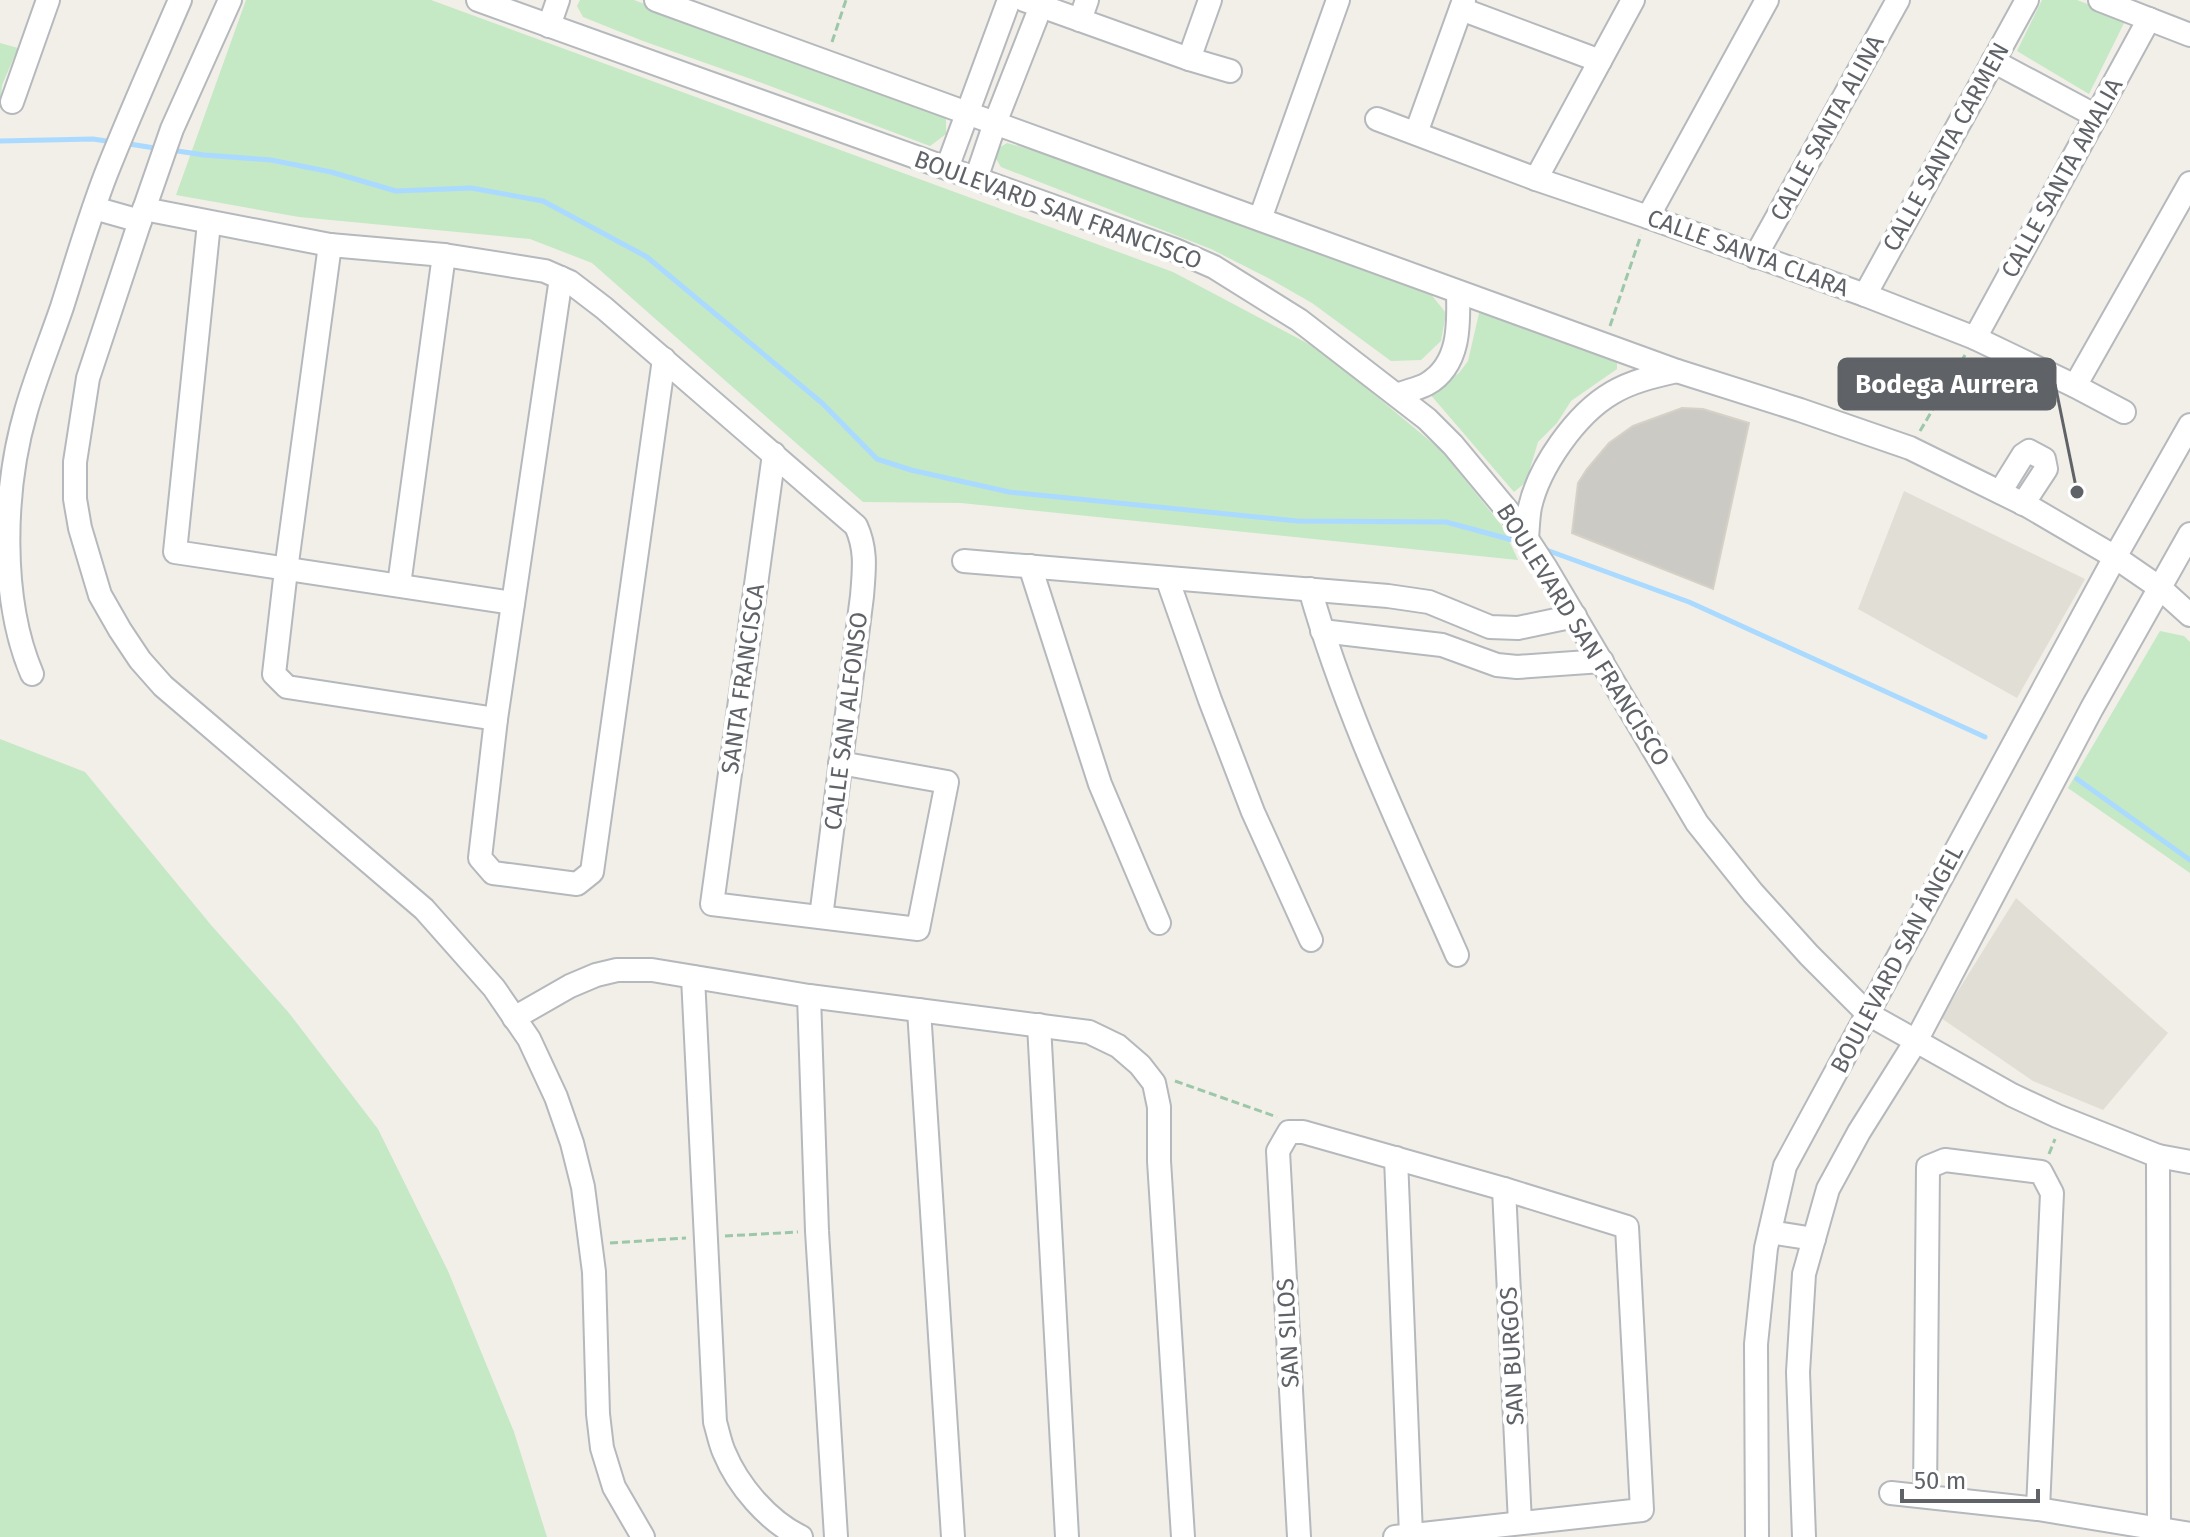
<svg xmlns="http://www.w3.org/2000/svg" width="2190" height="1537" viewBox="0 0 2190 1537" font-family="'Fira Sans',sans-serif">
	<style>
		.education { fill: #e1ded6 }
		.green { fill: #c5e8c5 }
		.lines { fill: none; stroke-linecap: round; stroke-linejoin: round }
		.stream { stroke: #aadaff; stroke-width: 5 }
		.building { fill: #cccac5; stroke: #d6d1c6; stroke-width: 2 }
		.minor-casing { stroke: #b5b8bc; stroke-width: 26 }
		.path { stroke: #9cc7a9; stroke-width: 3; stroke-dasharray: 8 4; stroke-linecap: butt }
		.minor { stroke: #fff; stroke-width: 22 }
		.labels { text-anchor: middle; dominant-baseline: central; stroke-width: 8; stroke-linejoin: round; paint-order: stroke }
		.street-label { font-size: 24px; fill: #5f6368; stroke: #fff }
		.leader { fill: none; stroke: #5f6368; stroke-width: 3 }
		.callout-dot { fill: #5f6368; stroke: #fff; stroke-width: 3 }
		.callout { fill: #5f6368; stroke: #5f6368; stroke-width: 3 }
		.callout-label { font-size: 26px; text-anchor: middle; font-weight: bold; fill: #fff }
	</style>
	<rect width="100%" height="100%" fill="#f1efe8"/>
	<g class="education">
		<path d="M1904,491L2085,579L2017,698L1858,609Z"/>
		<path d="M2016,898L2168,1033L2103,1110L2033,1081L1941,1018Z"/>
	</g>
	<g class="green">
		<path d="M246,0H431L1173,272L1322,351L1442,451L1502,526L1518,560L961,503L863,502L592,263L530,239L299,217L176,195Z"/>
		<path d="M580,0H634L840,78L946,114V134L930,146L751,79L643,41L583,17L577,6Z"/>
		<path d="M2042,0H2077L2126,19L2089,94L2017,51Z"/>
		<path d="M0,43L18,48L2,85L0,111Z"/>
		<path d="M1007,143L1060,158L1429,292L1446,313L1441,341L1421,360L1391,361L1312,303L1270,279L1211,249L1001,167L992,152Z"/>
		<path d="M1480,309L1617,362V369L1571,401L1557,423L1538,442L1526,482L1514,492L1429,393L1459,373L1468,361Z"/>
		<path d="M2160,631L2184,636L2190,642V873L2068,788Z"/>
		<path d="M0,739L85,772L211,925L289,1013L378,1129L448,1271L514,1432L547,1537H0Z"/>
	</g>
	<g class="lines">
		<g class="stream">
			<path d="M0,141L93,139L113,142"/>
			<path d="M123,143L161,149"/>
			<path d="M171,150L204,155L271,160L331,172L396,191L471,188L543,201L647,257L822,403L877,459L911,470L1009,492L1297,521L1446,522L1520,542"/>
			<path d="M1541,548L1689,602L1985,737"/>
			<path d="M2077,779L2190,860"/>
		</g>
	</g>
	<path class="building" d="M1682,408L1703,409L1749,423L1713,589L1572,533L1578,483L1587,469L1609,443L1633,426Z"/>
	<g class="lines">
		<g class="minor-casing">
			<g id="minor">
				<path d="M230,0L172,129L140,221L88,378L75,462V499L80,528L100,595L120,630L140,660L163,686L424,909L494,988L529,1039L556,1097L572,1143L583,1187L594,1272L598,1414L602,1448L614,1487L643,1537"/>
				<path d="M478,0L1175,250L1214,267L1299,320L1427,419L1453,445L1512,516L1546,568L1697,823L1753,893L1809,955L1868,1014L2012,1095L2057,1116L2158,1156L2190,1162"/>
				<path d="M656,0L1677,371L1800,410L1910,448L2028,506L2115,557L2160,588L2190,615"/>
				<path d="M1024,0L1189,59L1230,71"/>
				<path d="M2100,0L2190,35"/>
				<path d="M1461,9L1600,61"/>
				<path d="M1080,20L1087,0"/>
				<path d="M549,26L558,0"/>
				<path d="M1189,59L1210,0"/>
				<path d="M1993,61L2096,116"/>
				<path d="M12,102L48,0"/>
				<path d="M1377,119L1536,179L1648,217L1865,295L1975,338L2075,386L2124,412"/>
				<path d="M1416,133L1464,0"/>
				<path d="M947,168L1009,0"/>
				<path d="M976,179L995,123L1041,6"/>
				<path d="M1536,179L1633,0"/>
				<path d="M94,208L140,221"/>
				<path d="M144,209L330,245L444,255L545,271L570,282L604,308L856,526C867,550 864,570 862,596L821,917"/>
				<path d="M1648,217L1767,0"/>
				<path d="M1260,219L1338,0"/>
				<path d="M209,223L175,552L513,603"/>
				<path d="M330,245L286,570L274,674L287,687L496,719"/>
				<path d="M1755,257L1898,0"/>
				<path d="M561,278L496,719L480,858L493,873L577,884L592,872L664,359"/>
				<path d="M1865,295L2027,0"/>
				<path d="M1975,338L2149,19"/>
				<path d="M2075,386L2190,183"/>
				<path d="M1397,395C1406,391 1418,389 1427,384C1460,365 1459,325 1458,292"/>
				<path d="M774,454L712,904L918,929L947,782L840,763"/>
				<path d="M2000,492L2023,455L2029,451L2044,459L2046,469L2023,504"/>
				<path d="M1527,538C1528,528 1528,517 1530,507C1539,467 1576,414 1612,393C1632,381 1655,376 1677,371"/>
				<path d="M964,561L1388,596L1429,602L1490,627L1518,628L1575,616"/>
				<path d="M1030,566L1100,784L1159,923"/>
				<path d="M1167,578L1210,700L1253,812L1311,940"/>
				<path d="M399,585L444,255"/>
				<path d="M1310,589C1346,716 1404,835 1457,955"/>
				<path d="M1322,631L1442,645L1497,665L1517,667L1602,661"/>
				<path d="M32,674C0,599 3,490 26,411C36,376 50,342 62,307C76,263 89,218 106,174C129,116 155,58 180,0"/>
				<path d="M693,977L715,1422C718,1432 720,1443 724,1452C738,1486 768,1521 801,1537"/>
				<path d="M809,996L817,1231L836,1537"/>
				<path d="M919,1010L953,1537"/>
				<path d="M514,1018L570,986L596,975L617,970H652L809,996L1089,1032L1118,1046L1140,1065L1154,1083L1159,1107V1161L1183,1537"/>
				<path d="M1039,1025L1067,1537"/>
				<path d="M2158,1156L2159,1530"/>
				<path d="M1396,1158L1411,1535"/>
				<path d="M1504,1189L1520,1523"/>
				<path d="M1770,1232L1814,1239"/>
				<path d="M1891,1493L2038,1509L2190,1534"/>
				<path d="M1925,1496L1928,1167L1945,1160L2041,1172L2052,1193L2038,1509"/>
				<path d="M1299,1537L1278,1151L1289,1132H1303L1504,1189L1627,1227L1642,1510L1395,1537"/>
				<path d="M1757,1537L1756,1344L1766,1248L1785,1166L2115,557L2190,425"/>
				<path d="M1804,1537L1798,1372L1804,1274L1828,1189L1859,1132L1916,1041L2092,708L2190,534"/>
			</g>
		</g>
		<g class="path">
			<path d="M832,42L846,0"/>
			<path d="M1610,326L1641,235"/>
			<path d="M1920,431L1965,355"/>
			<path d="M1175,1081L1277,1117"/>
			<path d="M2049,1154L2055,1139"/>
			<path d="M725,1236L798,1232"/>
			<path d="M610,1243L686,1238"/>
		</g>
		<use href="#minor" class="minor"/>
	</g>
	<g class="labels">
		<g class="street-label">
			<text transform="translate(1827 128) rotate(-61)">CALLE SANTA ALINA</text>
			<text transform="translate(1946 147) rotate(-61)">CALLE SANTA CARMEN</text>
			<text transform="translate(2062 178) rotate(-61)">CALLE SANTA AMALIA</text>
			<text transform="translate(1058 210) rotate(20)">BOULEVARD SAN FRANCISCO</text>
			<text transform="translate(1748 253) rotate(20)">CALLE SANTA CLARA</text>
			<text transform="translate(1583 635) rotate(58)">BOULEVARD SAN FRANCISCO</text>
			<text transform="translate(743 679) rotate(-82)">SANTA FRANCISCA</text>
			<text transform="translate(846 721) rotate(-83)">CALLE SAN ALFONSO</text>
			<text transform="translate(1897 959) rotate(-62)">BOULEVARD SAN ÁNGEL</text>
			<text transform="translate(1288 1333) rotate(-93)">SAN SILOS</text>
			<text transform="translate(1512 1356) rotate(-93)">SAN BURGOS</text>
		</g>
	</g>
	<path class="leader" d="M2077 492L2055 384"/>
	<circle class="callout-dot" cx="2077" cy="492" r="8"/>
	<rect class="callout" x="1839" y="359" width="216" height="50" rx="8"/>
	<g class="callout-label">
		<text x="1947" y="393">Bodega Aurrera</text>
	</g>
	<path d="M1902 1489v12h136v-12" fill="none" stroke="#5f6368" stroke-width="4"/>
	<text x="1914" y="1489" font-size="24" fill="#5f6368" stroke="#ffffff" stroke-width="6" paint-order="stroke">50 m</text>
</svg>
